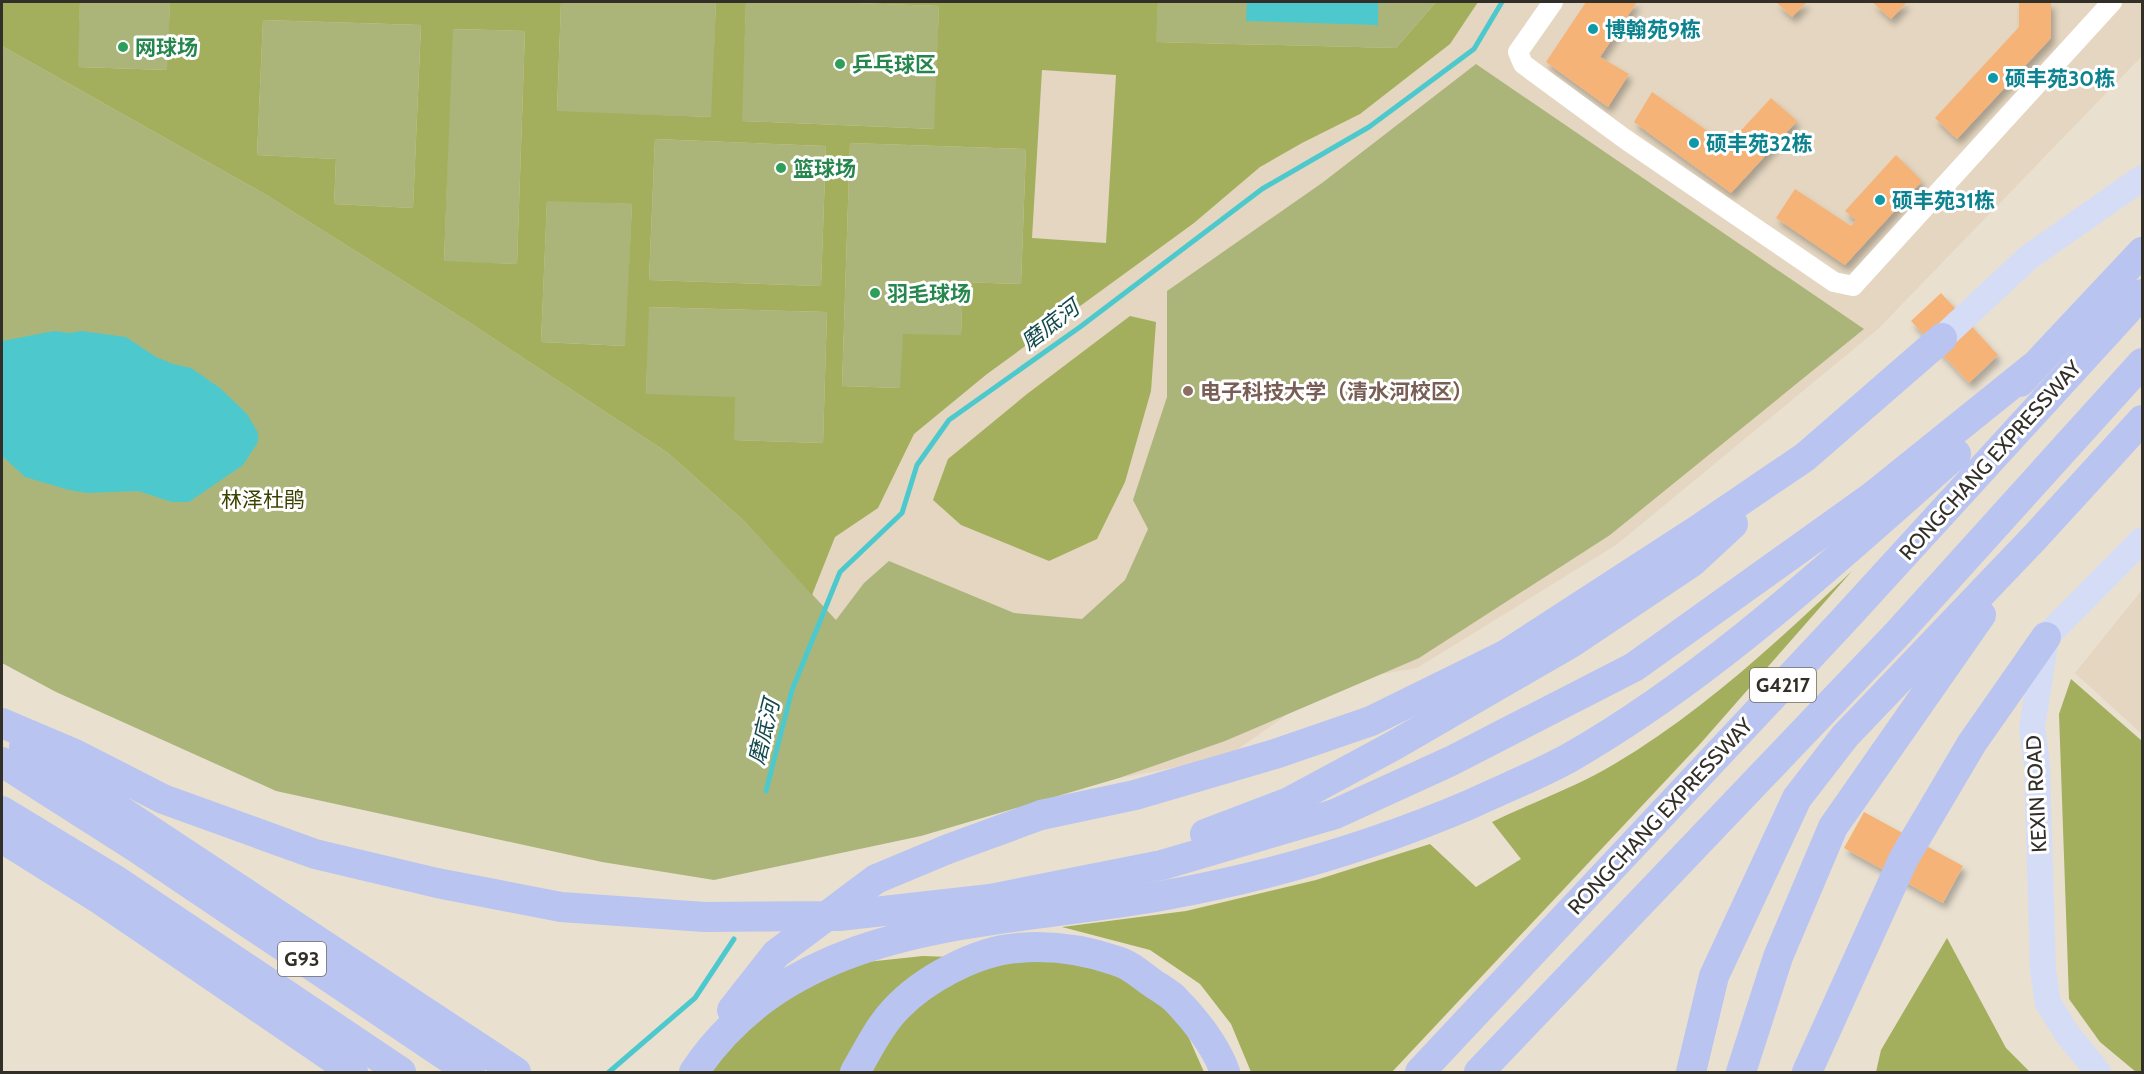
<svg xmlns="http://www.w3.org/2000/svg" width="2144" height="1074" viewBox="0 0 2144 1074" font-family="Cabin,'Noto Sans SC',sans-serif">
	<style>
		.built { fill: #e4d6c0 }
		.green { fill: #abb57a }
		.forest { fill: #a3af5d; fill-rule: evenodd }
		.water { fill: #4dc9ce }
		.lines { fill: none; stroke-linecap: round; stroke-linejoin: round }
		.stream { stroke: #4dc9ce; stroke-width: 5 }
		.building { fill: #f6b378; filter: url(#shadow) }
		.minor { stroke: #fff; stroke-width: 20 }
		.major { stroke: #d5dcf6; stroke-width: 26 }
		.highway { stroke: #b9c5f0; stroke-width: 30 }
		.culture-dot { fill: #0f9aa8; stroke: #fff; stroke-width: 2 }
		.leisure-dot { fill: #2e9e5b; stroke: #fff; stroke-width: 2 }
		.education-dot { fill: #8d6e63; stroke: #fff; stroke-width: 2 }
		.labels { text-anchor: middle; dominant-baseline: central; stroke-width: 6; stroke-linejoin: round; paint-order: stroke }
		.shield { fill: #fff; stroke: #706d68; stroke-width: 1.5 }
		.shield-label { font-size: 20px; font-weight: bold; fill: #322e28 }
		.culture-label { font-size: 21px; font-weight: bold; fill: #0d838f; stroke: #fff; text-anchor: start }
		.leisure-label { font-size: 21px; font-weight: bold; fill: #27864d; stroke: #fff; text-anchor: start }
		.education-label { font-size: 21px; font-weight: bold; fill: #785e54; stroke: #fff; text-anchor: start }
		.street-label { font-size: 21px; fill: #322e28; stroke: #fff }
		.park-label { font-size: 21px; fill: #3b4200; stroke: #fff }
		.water-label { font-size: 22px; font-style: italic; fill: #12494b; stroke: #fff }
	</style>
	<defs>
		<filter id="shadow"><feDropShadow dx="3.5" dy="6" stdDeviation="3" flood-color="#0004"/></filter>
	</defs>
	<rect width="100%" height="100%" fill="#e9e0d0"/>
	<g class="built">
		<path d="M2,2H2142V56L1878,329L1616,545L1417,668L1334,682L1225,758L1119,778L836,620L744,521L268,196L2,46Z"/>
		<path d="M2142,590V734L2075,673Z"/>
	</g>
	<g class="green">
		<path d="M80,2H170L168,70L77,67Z"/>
		<path d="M561,2H716L712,117L557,112Z"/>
		<path d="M746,2H828L939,6L935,129L741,121Z"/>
		<path d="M1158,2H1436L1396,48L1155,42Z"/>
		<path d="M263,20L421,25L413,208L334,204L336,159L257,155Z"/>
		<path d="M452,29L525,31L517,264L444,262Z"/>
		<path d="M2,46L268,196L467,321L668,453L744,521L836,620L864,583L889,561L1014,613L1082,619L1125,580L1148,529L1133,500L1167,397V291L1322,183L1476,64L1864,329L1610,535L1419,658L1225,741L1119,778L921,836L714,880L602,862L276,791L56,692L2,663Z"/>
		<path d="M655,139L826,146L821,286L649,280Z"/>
		<path d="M850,143L1026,149L1021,284L963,282L961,336L901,388L842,386Z"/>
		<path d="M547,200L632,204L626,346L541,342Z"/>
		<path d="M648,307L827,312L823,443L734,440L646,394Z"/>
	</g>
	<g class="forest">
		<path d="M2,2H80L78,67L167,70L170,2H561L557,111L711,117L716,2H746L742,121L934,129L939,6L828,2H1158L1156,42L1396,48L1436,2H1478L1450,44L1360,114L1302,143L1260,167L1194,223L987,374L914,434L878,508L835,537L812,595L744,521L668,453L467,321L268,196L2,46ZM263,20L421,25L413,208L334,204L336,159L257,155ZM453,29L525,31L517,264L444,261ZM1042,70L1116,75L1106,243L1032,238ZM655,139L826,146L821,286L649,280ZM850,143L1026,149L1021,284L963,282L961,335L903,334L900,388L842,386ZM547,201L632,204L625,346L541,342ZM649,307L827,312L823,443L734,440L735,397L646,394Z"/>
		<path d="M1130,316L1156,322L1151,391L1125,482L1097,539L1049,561L961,525L933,500L948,459L1027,394Z"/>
		<path d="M1852,571L1700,744L1392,1072H1251L1231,1024L1200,984L1150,950L1062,927L1186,911L1316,880L1430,844L1476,887L1521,859L1492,822C1529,804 1568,790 1604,770C1696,718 1776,643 1852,571Z"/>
		<path d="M2071,679L2142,741V1072H2136L2100,1042L2069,999L2059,714Z"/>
		<path d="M1947,938L2006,1048L2030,1072H1876L1881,1050Z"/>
		<path d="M923,956L1055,961L1089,966L1120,978L1152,997L1184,1027L1204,1072H705L760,1013L857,963Z"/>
	</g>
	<g class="water">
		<path d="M1247,2H1378V25L1246,21Z"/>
		<path d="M54,331L70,333L81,331L126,337L156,357L173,364L191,368L220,388L247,414L258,433V442L243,465L189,502H172L138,491L87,493L69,490L25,477L2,456V341Z"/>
	</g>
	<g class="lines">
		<g class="stream">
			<path d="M766,791L792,690L840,572L902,513L917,465L949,420L1080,327L1262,189L1369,127L1474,49L1502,2"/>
			<path d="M609,1072L695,998L734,939"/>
		</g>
	</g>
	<g class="building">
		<path d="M1586,2H1637L1600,57L1629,74L1608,107L1546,62Z"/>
		<path d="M1776,2H1807L1792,17Z"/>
		<path d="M1872,2H1907L1891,19Z"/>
		<path d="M2019,2H2051V38L1957,139L1935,118L2019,27Z"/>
		<path d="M1652,92L1739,153L1745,148L1734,138L1771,98L1797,121L1731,193L1634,122Z"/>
		<path d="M1896,155L1922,181L1845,265L1776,218L1795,189L1851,226L1856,220L1845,211Z"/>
		<path d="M1941,293L1998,355L1969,383L1911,321Z"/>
		<path d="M1864,812L1963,866L1943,903L1844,848Z"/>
	</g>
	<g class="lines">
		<path class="minor" d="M1553,2L1518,52L1523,64L1625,139L1834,282L1853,286L2112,2"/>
		<g class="major">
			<path d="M1942,338L2029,257L2142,178"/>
			<path d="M2098,1072L2068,1035L2048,1003L2043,970L2037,765L2032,728L2046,637L2142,540"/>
		</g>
		<g class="highway">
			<path d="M2020,382L2142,252"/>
			<path d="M2,723L75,754L163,799L315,854L437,883L561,907L705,917L839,916L990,899L1162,865L1335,814L1451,761L1634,667L1873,496L2032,368"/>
			<path d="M24,747L516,1072"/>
			<path d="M2,762L134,846L470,1072"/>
			<path d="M2,811L114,879L401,1072"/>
			<path d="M1205,834L1289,802L1393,746L1571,643L1692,562L1733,524"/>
			<path d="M2,838L101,900L353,1072"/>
			<path d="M732,1010L776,954L876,879L948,849L1041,815L1135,795L1278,753L1371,721L1505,655L1699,529L1805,457L1942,338"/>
			<path d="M694,1072C799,915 1000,926 1166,895C1270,876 1373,846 1471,804C1503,789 1538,775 1569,758C1712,676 1833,562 1956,454"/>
			<path d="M855,1072C867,1052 878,1028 894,1011C922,980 976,951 1018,948C1050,945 1085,950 1117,961C1129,964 1141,975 1151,982C1158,987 1167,992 1174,998C1194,1018 1216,1046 1225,1072"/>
			<path d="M1420,1072L1843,621L2142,294"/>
			<path d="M1479,1072L1898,633L2142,363"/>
			<path d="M1691,1072L1714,976L1797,798L1845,736L2036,536L2142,420"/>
			<path d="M1741,1072L1778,957L1833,827L1981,615"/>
			<path d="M1807,1072L1904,858L1972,743L2046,637"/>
		</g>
	</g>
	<g class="culture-dot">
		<circle cx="1593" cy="29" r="6"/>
		<circle cx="1993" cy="78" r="6"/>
		<circle cx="1694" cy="143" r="6"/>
		<circle cx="1880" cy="200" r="6"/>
	</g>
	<g class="leisure-dot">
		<circle cx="123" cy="47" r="6"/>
		<circle cx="840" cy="64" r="6"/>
		<circle cx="781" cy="168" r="6"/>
		<circle cx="875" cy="293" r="6"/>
	</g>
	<circle class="education-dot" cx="1188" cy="391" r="6"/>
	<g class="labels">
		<g class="shield">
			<rect x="1750" y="668" width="66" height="34" rx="4.5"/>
			<rect x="278" y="942" width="48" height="34" rx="4.5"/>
		</g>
		<g class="shield-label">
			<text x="1783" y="685">G4217</text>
			<text x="302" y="959">G93</text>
		</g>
		<g class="culture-label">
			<text x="1605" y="29">博翰苑9栋</text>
			<text x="2005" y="78">硕丰苑30栋</text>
			<text x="1706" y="143">硕丰苑32栋</text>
			<text x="1892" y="200">硕丰苑31栋</text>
		</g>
		<g class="leisure-label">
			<text x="135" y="47">网球场</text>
			<text x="852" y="64">乒乓球区</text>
			<text x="793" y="168">篮球场</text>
			<text x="887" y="293">羽毛球场</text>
		</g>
		<g class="education-label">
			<text x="1200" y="391">电子科技大学（清水河校区）</text>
		</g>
		<g class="street-label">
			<text transform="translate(1990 460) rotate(-48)">RONGCHANG EXPRESSWAY</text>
			<text transform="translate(2036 794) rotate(-93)">KEXIN ROAD</text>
			<text transform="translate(1660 816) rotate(-47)">RONGCHANG EXPRESSWAY</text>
		</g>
		<g class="park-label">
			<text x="263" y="499">林泽杜鹃</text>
		</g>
		<g class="water-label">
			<text transform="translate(1050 325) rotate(-37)">磨底河</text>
			<text transform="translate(764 732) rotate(-76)">磨底河</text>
		</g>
	</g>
	<rect width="2144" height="1074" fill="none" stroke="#322e28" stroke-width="6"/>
</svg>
